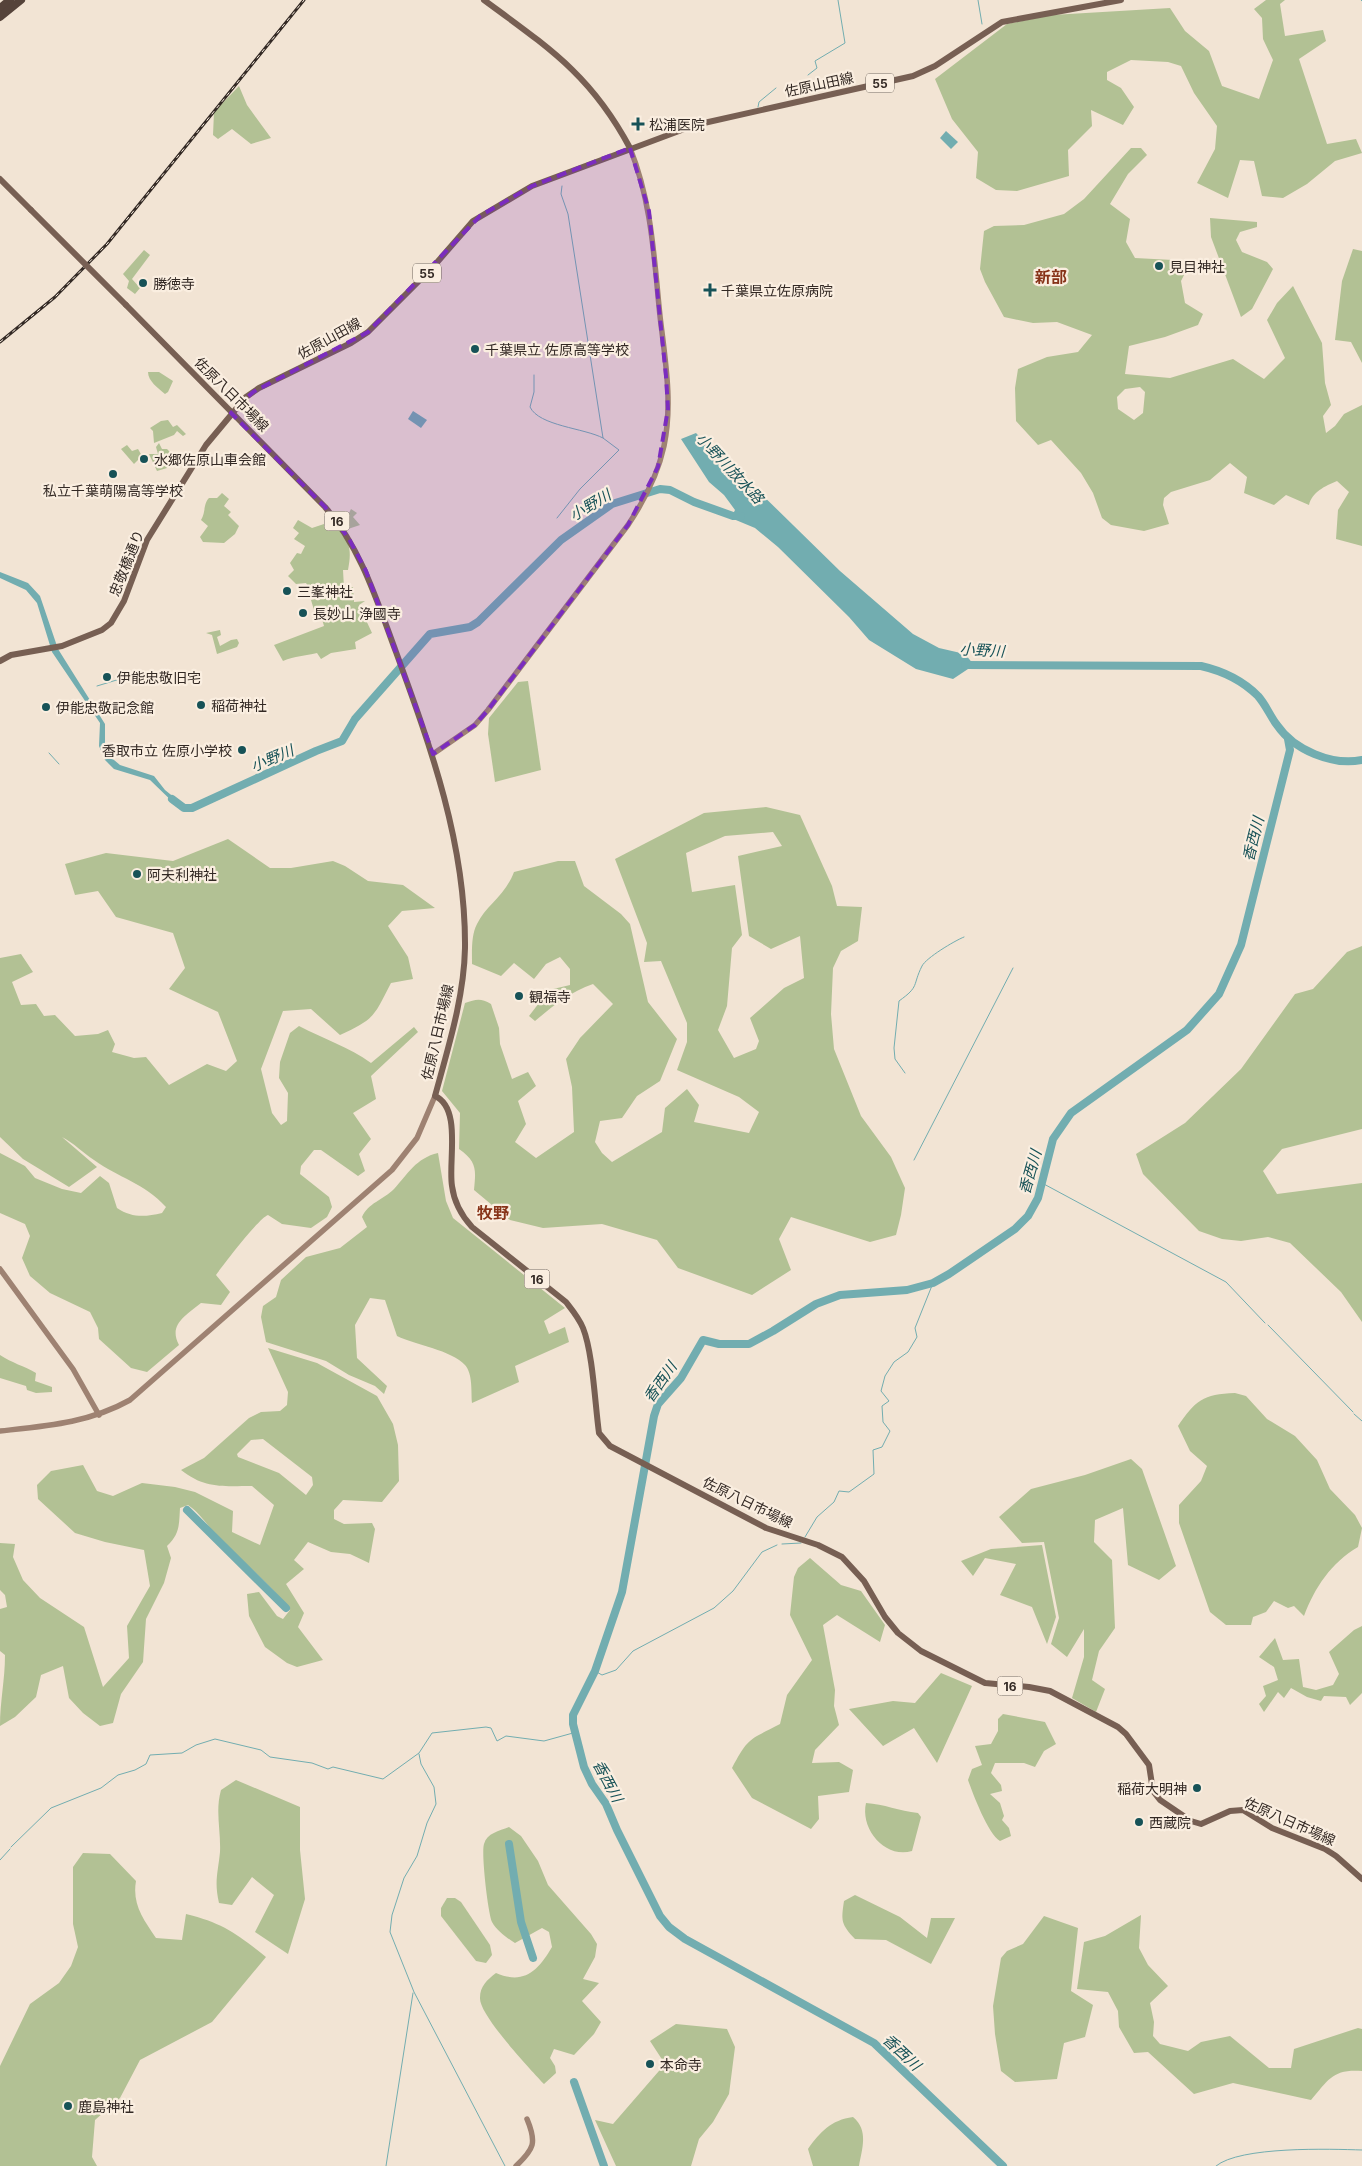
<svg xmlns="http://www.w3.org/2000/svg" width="1362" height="2166" viewBox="0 0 1362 2166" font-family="Inter,'Noto Sans JP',sans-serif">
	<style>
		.green { fill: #b2c194; fill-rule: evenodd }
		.water { fill: #72adb0 }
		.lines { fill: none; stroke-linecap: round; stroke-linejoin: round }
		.stream { stroke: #72adb0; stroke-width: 1 }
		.river { stroke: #72adb0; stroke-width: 8 }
		.secondary { stroke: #9e8272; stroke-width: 5.5 }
		.primary { stroke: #775f53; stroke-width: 6 }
		.highway { stroke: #55433a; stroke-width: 8 }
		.rail-casing { stroke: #332924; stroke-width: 3 }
		.rail { stroke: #faeee0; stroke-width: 1; stroke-dasharray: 4; stroke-linecap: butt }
		.primary-bridge { stroke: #775f53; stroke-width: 6 }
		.marked { fill: #7b2cbf; fill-opacity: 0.2; stroke: #7b2cbf; stroke-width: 4; stroke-dasharray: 10 6; stroke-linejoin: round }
		.poi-dot { fill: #175257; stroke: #faeee0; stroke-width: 2 }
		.labels { text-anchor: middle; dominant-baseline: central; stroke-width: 4.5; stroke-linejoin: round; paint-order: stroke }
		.shield { fill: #faeee0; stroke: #6f645c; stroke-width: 1 }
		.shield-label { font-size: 12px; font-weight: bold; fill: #332924 }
		.street-label { font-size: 14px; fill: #332924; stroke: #faeee0 }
		.poi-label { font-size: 14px; fill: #332924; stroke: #faeee0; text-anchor: start }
		.water-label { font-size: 15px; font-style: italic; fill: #175257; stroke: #faeee0 }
		.quarter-label { font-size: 16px; font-weight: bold; fill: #873318; stroke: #faeee0 }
	</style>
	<rect width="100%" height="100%" fill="#f2e4d4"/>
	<g class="green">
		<path d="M1266,0H1285L1280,4L1285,36L1323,30L1326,41L1299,59L1327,144L1356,139L1362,153L1335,161L1307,184L1283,198L1262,196L1254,161L1240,160L1228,198L1197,183L1215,149L1217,126L1194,93L1181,66L1168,62L1131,60L1107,72V80L1121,88L1134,107L1123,125L1091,110L1092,126L1068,150L1069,176L1017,191L996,190L976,178L978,152L952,119L935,79L1007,24L1052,15L1170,8L1185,31L1209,51L1222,86L1259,99L1273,60L1263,39L1262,18L1254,9Z"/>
		<path d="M239,86L247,105L271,138L251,144L232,129L218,139L213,135L214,112Z"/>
		<path d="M1131,148H1141L1147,155L1128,174L1110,204L1130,219L1126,242L1135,258L1173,260L1184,275L1181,281L1185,303L1203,314L1198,325L1165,337L1129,346L1125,374L1170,378L1233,359L1264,379L1285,358L1267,320L1277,303L1293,286L1322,343L1325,383L1331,405L1323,416L1326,433L1335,426L1344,414L1362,405V546L1336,539L1338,510L1349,492L1337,481C1325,486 1312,492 1309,505L1286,495L1274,505L1244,493L1247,477L1230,463L1210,480L1171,492L1164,498L1163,505L1169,524L1144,531L1111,525L1102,518L1093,493L1081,473L1051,440L1038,445L1016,421L1015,388L1018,369L1047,357L1078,352L1092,335L1057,322L1033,323L1004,317L985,282L980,269L984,231L994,226L1024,225L1064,214L1084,199ZM1140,387L1145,392L1143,413L1134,420L1118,409L1117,397L1125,389Z"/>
		<path d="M1210,218L1257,222V227L1240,232L1236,240L1242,252L1267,262L1273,269L1252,309L1241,317L1211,237Z"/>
		<path d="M1353,249L1362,251V363L1351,342L1335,340L1342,281Z"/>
		<path d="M144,250L150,255L132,279L140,288L135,294L127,288L129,281L123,274Z"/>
		<path d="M148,372H159L173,381L168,392L165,394C158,388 148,381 148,372Z"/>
		<path d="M168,420L173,427L177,425L186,434L183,436L177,431L174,435L154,443L153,431L150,428L161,421Z"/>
		<path d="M159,443L162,449H167L170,452L166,455L167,460L161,459L159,461L161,465L165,464L167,468L157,471L149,454H158L156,447Z"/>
		<path d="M127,445L132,451L138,449L142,456L134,464L121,449Z"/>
		<path d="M222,493L229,499L224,506L231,512L228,515L239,526L235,534L224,543L203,542L200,537L208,526L201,520C206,512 203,504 209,498H217Z"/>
		<path d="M351,509L357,513L353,517L360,525L348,529L339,518L348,515Z"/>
		<path d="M298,520L312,528L333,521C348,540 353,546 348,570H343L344,588L353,587L354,602L365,601L359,605L363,618H365L372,633L355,642L356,649L331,653L321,659L317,653C305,656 295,656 283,661L274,645L324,626L319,609L314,610L311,600L318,598L315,593H312L306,583L296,584L288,576L294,570L290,563L297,553L301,554L305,546L294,539L299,533L293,528Z"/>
		<path d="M220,630L221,635L217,637L220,646L231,640L237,639L239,643L237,647L217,654L212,635L206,633Z"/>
		<path d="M528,681L541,770L495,782L488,734L489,718L518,682Z"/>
		<path d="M766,807L800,815L832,886L837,906L862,907L858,941L841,951L833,968L831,1014L834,1049L861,1116L891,1157L905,1188L901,1215L896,1235L870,1242L791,1217L779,1239L791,1270L752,1295L678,1268L657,1240L602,1224L543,1228L510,1220L474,1190C476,1169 477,1162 459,1149L460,1113L442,1091L465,1003C476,999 481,998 491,1004L499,1028L500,1044L512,1079L528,1072L536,1086L518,1101L526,1124L515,1142L536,1158L574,1132L572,1087L566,1059L580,1038L613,1004L593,984C570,992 554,1005 535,1021L529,1016L549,990L570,985V969L560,957L546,964L534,979L514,963L501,976L472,964C472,952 471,935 477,924C486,905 505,896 514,872L558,861H575L584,886L621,914L630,924L648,1002L677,1039L660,1081L637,1096L622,1118L600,1121L595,1142L602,1153L612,1162L662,1132L665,1108L687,1089L699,1105L694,1122L749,1133L759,1112L739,1097L677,1070L687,1042V1023L661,961L644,962L647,943L615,859L704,813ZM773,832L782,846L738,856L749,936L771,949L800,936L804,978L784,988L750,1018L759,1041L756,1049L734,1058L718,1030L727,1006L732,948L742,935L735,885L692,892L686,853L725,836Z"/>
		<path d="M228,839L270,868H291L333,861L345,866L368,881L403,885L435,908L402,911L388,926L408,957L413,979L391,983C374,1016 375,1019 340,1035L311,1009L283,1011L261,1069L272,1113L281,1125L287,1121L288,1093L279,1078L280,1062L290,1033L299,1026C324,1039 349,1047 371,1063L414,1027L418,1032L371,1076L376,1099L353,1113L371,1139L359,1154L365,1171L358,1176L321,1150H314L301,1166L300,1174L329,1197L332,1207L327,1217L311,1228L282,1224L268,1215C259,1218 224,1264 216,1275L230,1292L221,1305L201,1303C186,1315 168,1325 179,1345L147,1372L131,1368L99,1339L98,1328L90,1312L50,1293L30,1276L22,1258L30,1236L25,1224L0,1213V1153L25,1166L35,1178L62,1189L81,1193L100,1176L109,1183L117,1208C132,1218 145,1217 162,1213L166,1207C144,1183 119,1178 94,1160C83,1153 74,1143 62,1137L97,1167L69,1187L23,1159L0,1137V958L21,954L33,972L12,982L21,1005L36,1004L44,1016L55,1015L75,1036L98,1034L108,1030L115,1044L112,1052L134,1058L146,1057L169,1085L207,1064L226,1071L237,1061L218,1012L169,989L185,968L173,933L116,917L98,891L75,895L65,864L106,853L173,861Z"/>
		<path d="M1362,946V1129L1282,1149L1263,1171L1277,1194L1362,1183V1322L1341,1292L1290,1243L1268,1237L1241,1241L1222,1239L1199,1231L1143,1174L1136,1154L1185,1123L1241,1069L1295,994L1313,989L1347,952Z"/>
		<path d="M438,1153L446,1201L453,1218L565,1308L544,1321L549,1334L565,1327L569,1342L515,1366L519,1382L472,1403C471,1392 473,1374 465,1365C451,1350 416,1345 397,1336L385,1300L370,1298L355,1325L357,1358L387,1386L384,1394L375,1386L349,1375L326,1361L266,1342L261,1317L263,1306L276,1297L281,1280L306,1257L340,1248L367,1227L362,1217C368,1203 383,1200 394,1189C408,1174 416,1158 438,1153Z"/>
		<path d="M268,1348L317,1363L377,1396L393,1424L398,1445L399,1481L382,1502L343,1500L334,1510V1519L344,1524L372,1523L375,1529L369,1563L350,1554L331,1552L308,1542L294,1560L304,1569L286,1584L304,1613L298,1627L323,1660L297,1667L287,1663L265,1647L249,1616L247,1594L259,1592L277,1616L283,1619L290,1610C269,1582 241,1561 217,1536C207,1525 200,1513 188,1505L180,1508C179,1524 180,1534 167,1546L171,1558L164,1583L146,1619L143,1662L121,1694L113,1723L100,1726L83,1713L69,1698L63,1666L41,1675L36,1697L15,1717L0,1726C0,1701 5,1680 5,1655L0,1651V1609L7,1607L5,1595L0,1590V1543L15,1544L13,1557L23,1580L40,1598L84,1627L103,1687L129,1658L127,1626L150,1586L144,1550L105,1542L75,1533L38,1499L37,1485L51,1471L83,1465L97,1491L113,1496L142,1483L175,1487L195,1492L233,1511L232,1532L260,1545L274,1505L252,1486C223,1486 205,1489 181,1470L204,1458L249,1418L261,1412L280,1411L287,1405L288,1392ZM263,1439L312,1477L313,1485L306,1495L279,1473L238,1457L237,1454L251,1440Z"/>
		<path d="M0,1355C12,1363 24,1366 36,1373L35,1381L52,1387V1392L36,1393L27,1390L26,1386L0,1378Z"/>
		<path d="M1235,1393L1246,1396L1267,1419L1295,1436L1317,1460L1330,1489L1355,1515L1362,1528L1358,1547C1331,1563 1315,1587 1304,1616L1294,1606L1288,1608L1274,1601L1266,1612L1253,1617L1251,1625H1226L1210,1612L1179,1523V1505L1201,1481L1207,1466L1190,1451L1178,1426C1195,1401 1203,1394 1235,1393Z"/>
		<path d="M1131,1459L1142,1469L1176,1566L1159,1580L1128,1565L1123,1508L1095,1520L1094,1542L1112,1560L1115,1628L1099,1651L1092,1680L1105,1689L1096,1712L1072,1698L1084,1657V1629L1067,1657L1051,1644L1059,1618L1044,1542L1022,1543L999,1517L1031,1489L1085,1475Z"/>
		<path d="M1042,1545L1056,1617L1047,1644L1032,1607L1000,1595L1016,1564L985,1558L973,1576L961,1561L991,1549Z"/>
		<path d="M810,1558L841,1585L861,1591L885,1625L880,1642L837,1615L823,1625L835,1690L834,1706L839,1725L815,1750L812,1763L839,1762L853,1770L849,1792L818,1796L819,1819L811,1829L752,1798L732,1768C749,1736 750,1740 780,1724L787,1695L812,1660L790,1615L794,1577L798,1568Z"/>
		<path d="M1362,1626V1693L1350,1705L1346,1697L1324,1696L1321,1701L1307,1697L1291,1688L1284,1698L1278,1692L1264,1712L1259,1704L1266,1696L1263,1686L1278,1680L1274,1667L1259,1657L1275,1638L1283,1660L1299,1659L1303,1687L1316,1690L1333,1685L1339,1674L1329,1652L1354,1630Z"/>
		<path d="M941,1673L972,1686L937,1763L914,1728L883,1746L849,1709L893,1701L915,1703Z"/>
		<path d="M1003,1714L1045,1722L1056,1744L1044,1751L1035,1767L1024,1763H995L991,1773L1001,1785L1002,1791L990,1794L1000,1803L1004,1816L1002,1820L1009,1828L1011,1836L1000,1841C988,1834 973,1794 968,1780L972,1769L982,1765L975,1746L991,1744L998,1731V1719Z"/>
		<path d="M236,1780L300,1807V1850L305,1899L288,1954L255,1932L274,1895L252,1877L232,1905L219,1903C214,1881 218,1873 220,1852C221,1831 215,1811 221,1790Z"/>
		<path d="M866,1803C884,1804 899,1811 918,1813L921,1817L912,1851C885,1859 860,1829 866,1803Z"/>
		<path d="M509,1827L521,1836L538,1861L548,1885L591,1934L597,1944L595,1957L583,1979L599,1983L582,2001L601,2022L594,2034L574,2055L554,2049L550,2058L555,2066L556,2073L544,2084C531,2070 479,2015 480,1998C480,1986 487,1980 496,1973C524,1985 538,1971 552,1947L549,1932L542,1928L515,1943C507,1938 497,1931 492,1922C488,1913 481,1853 484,1844C487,1833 499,1831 509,1827Z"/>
		<path d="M83,1853L110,1854L136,1881C132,1904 143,1919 156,1938L182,1940L186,1914C223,1923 237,1934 266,1957L212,2022L140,2060L120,2098L95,2120L92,2157L97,2166H0V2066L30,2004L59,1983L71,1966L78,1947L73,1924V1867Z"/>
		<path d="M855,1895L900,1917L927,1938L931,1918H955L931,1964L886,1940L855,1939C841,1924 841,1921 844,1901Z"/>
		<path d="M447,1898H455L461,1902L490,1945L492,1955L486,1963L476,1961L441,1916V1908Z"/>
		<path d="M1141,1915L1139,1948L1148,1965L1168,1986L1150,2003L1154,2022L1153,2036L1160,2044L1188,2051L1201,2042L1230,2036L1269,2068H1291L1294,2049L1358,2028L1362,2029V2071C1333,2069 1329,2079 1311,2100L1233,2083L1194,2094L1148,2052L1134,2053L1119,2027L1118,2011L1108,1992L1077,1989L1084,1942L1105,1936Z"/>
		<path d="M1044,1916L1078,1928L1071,1991L1093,2005L1085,2037L1064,2043L1057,2079L1015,2082L1001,2071L995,2034L993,2006L1001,1958L1007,1951L1023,1944Z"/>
		<path d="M676,2024L727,2029L735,2047L729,2094L713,2122L699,2139L691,2166H616L595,2120L613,2124L665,2064L650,2041Z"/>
		<path d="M853,2117C869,2130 862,2149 859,2166H813L808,2149C820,2132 831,2120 853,2117Z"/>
	</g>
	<g class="water">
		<path d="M946,131L958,142L951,149L940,138Z"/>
		<path d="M413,411L427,420L421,428L408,419Z"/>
		<path d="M696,433L730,469L746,479L840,571L913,634L939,648L965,654L974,665L953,679L916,669L869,640L849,617L778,547L755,528L731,518L735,510L724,495L709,482L681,439Z"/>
		<path d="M0,572L28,583L40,596L58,649L105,724V749L108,755L120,765L154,776L165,790L180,802L179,808L150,780L114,769L105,760L99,746L100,723L52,652L37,603L26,590L0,578Z"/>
	</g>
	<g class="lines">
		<g class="stream">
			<path d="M978,0L982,24"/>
			<path d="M1361,0L1362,1"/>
			<path d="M808,75L817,68L815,61L845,43L838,0"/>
			<path d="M758,107L759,102L776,88"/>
			<path d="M534,375V392L530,407C539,426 584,428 603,438"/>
			<path d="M557,518L580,489L619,450L603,438L568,214L561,194L562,186"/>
			<path d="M97,686L120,679"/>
			<path d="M49,753L59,764"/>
			<path d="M905,1073L895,1059L894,1048L899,1001C920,986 912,986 922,966C926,958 954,941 964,937"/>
			<path d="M914,1160L1013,968"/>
			<path d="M1042,1183L1226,1282L1265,1323"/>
			<path d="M1268,1325L1353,1412"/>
			<path d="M1354,1414L1362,1421"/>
			<path d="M805,1537L817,1517L834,1502L839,1491L849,1492L874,1474L873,1450L882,1447L890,1431L883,1422L882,1406L889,1401L881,1391L885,1376L894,1362L908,1352L917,1337L915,1328L933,1283"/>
			<path d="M782,1544L801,1543"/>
			<path d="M595,1671L602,1675L616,1670L633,1651L714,1608L733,1591L762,1552L777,1545"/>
			<path d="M419,1754L421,1764L434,1787L436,1804L427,1823L417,1856L404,1878L392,1915L390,1932L414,1992L505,2166"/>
			<path d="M11,1847L51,1808L101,1788L118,1775L135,1770L146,1764L150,1755L182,1753L196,1745L215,1739L261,1750L270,1757L312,1763L328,1769L333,1767L383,1779L419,1753L432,1733L486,1727L491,1728L497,1741L506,1736L544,1741L573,1733"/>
			<path d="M0,1860L10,1849"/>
			<path d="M386,2166L413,1993"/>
			<path d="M1216,2166C1240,2146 1330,2149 1362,2150"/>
		</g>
		<g class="river">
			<path d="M965,665L1201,666C1223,671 1242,680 1258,696C1266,705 1270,716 1277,725C1294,750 1332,766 1362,760"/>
			<path d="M172,799L184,808H192L316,751L342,741L355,719L430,634L470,627L478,622L561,540L612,504L660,489L670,490L694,502L733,516H741"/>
			<path d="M187,1510L286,1608"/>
			<path d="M509,1844L521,1922L533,1958"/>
			<path d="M574,2082L604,2166"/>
			<path d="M1003,2166L874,2043L685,1939L669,1927L660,1916L617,1830L606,1804L592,1784L584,1767L573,1724V1715L595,1671L622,1592L654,1416L658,1404L681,1378L703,1340L719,1344H749L773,1331L816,1304L840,1295L907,1290L933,1283L949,1274L1015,1229L1028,1216L1038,1198L1053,1139L1071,1113L1187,1030L1219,994L1241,945L1290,750L1288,739"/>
		</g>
		<g class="secondary">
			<path d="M433,754L475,725L488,710L628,525C644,501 658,474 664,446C673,403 665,359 660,316C654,258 652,203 630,148"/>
			<path d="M0,1269L73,1369L99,1415"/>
			<path d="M0,1431C46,1426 89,1423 130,1400L392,1170L417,1138L435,1096"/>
			<path d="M516,2166C534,2149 537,2143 527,2119"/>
		</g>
		<g class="primary">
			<path d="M484,0C549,48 591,75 630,148"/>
			<path d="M0,179L31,210"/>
			<path d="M126,305L325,507C361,548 377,601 396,652C431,748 466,844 465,948C464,998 448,1048 435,1096C462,1108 448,1162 452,1186C454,1202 461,1215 472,1227L566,1302C573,1311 579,1318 583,1328C593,1353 595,1405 599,1433L610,1446L766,1528L818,1545L842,1557L864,1581L885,1617L898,1633L921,1651L985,1683L1029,1687L1050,1691L1118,1727L1126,1734L1149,1765L1153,1791L1160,1800L1191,1821L1201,1824L1230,1811L1243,1810L1272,1828L1325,1849L1336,1856L1362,1879"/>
			<path d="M0,661L11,655L62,646L102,630L111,623L124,601L147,540L206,445L246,397L259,388L351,343L368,332L433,267L473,221L532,186L695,125L913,76L935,66L1002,22L1121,0"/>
		</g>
		<g class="highway">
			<path d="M0,8L10,0"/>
			<path d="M0,17L21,0"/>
		</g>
		<g class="rail-casing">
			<path id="rail" d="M0,342L55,297L107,244L304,0"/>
		</g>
		<use href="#rail" class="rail"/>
		<path class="primary-bridge" d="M31,210L126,305"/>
	</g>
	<path class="marked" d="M630,148L649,211L666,376L668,409L658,467L628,525L488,710L475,725L433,754L366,571L349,539L325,507L231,413L253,392L368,332L480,216L532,186Z"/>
	<g class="poi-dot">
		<path d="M635.5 116.5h5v5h5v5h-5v5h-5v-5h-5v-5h5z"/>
		<circle cx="1159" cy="266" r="5"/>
		<circle cx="143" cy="283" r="5"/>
		<path d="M707.5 282.5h5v5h5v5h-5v5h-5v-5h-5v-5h5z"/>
		<circle cx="475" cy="349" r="5"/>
		<circle cx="144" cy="459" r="5"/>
		<circle cx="113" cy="474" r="5"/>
		<circle cx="287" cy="591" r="5"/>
		<circle cx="303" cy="613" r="5"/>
		<circle cx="107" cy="677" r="5"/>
		<circle cx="201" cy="705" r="5"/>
		<circle cx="46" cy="707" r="5"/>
		<circle cx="242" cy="750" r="5"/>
		<circle cx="137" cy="874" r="5"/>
		<circle cx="519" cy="996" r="5"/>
		<circle cx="1197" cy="1788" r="5"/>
		<circle cx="1139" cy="1822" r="5"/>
		<circle cx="650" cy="2064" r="5"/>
		<circle cx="68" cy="2106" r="5"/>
	</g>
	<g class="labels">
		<g class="shield">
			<rect x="866" y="73.5" width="28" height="19" rx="4"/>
			<rect x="413" y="263.5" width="28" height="19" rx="4"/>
			<rect x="324.5" y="511.5" width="25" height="19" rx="4"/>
			<rect x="524.5" y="1269.5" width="25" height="19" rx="4"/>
			<rect x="997.5" y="1676.5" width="25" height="19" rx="4"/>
		</g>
		<g class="shield-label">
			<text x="880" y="83">55</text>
			<text x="427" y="273">55</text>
			<text x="337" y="521">16</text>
			<text x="537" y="1279">16</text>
			<text x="1010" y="1686">16</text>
		</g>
		<g class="street-label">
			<text transform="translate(819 84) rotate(-12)">佐原山田線</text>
			<text transform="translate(329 338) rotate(-29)">佐原山田線</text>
			<text transform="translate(232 394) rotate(45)">佐原八日市場線</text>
			<text transform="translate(126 563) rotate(-68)">忠敬橋通り</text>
			<text transform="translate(437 1032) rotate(-77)">佐原八日市場線</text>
			<text transform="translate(748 1502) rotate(26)">佐原八日市場線</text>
			<text transform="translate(1290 1821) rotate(24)">佐原八日市場線</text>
		</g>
		<g class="poi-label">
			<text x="649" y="124">松浦医院</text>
			<text x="1169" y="266">見目神社</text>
			<text x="153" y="283">勝徳寺</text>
			<text x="721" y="290">千葉県立佐原病院</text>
			<text x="485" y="349">千葉県立 佐原高等学校</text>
			<text x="154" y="459">水郷佐原山車会館</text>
			<text x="113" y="490" text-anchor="middle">私立千葉萌陽高等学校</text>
			<text x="297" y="591">三峯神社</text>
			<text x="313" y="613">長妙山 浄國寺</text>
			<text x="117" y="677">伊能忠敬旧宅</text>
			<text x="211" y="705">稲荷神社</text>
			<text x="56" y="707">伊能忠敬記念館</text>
			<text x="232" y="750" text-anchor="end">香取市立 佐原小学校</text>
			<text x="147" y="874">阿夫利神社</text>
			<text x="529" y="996">観福寺</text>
			<text x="1187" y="1788" text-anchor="end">稲荷大明神</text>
			<text x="1149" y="1822">西蔵院</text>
			<text x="660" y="2064">本命寺</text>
			<text x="78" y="2106">鹿島神社</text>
		</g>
		<g class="water-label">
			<text transform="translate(730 468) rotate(47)">小野川放水路</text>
			<text transform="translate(590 505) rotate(-31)">小野川</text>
			<text transform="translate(982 650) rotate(3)">小野川</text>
			<text transform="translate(272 758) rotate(-23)">小野川</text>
			<text transform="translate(1253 839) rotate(-76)">香西川</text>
			<text transform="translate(1030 1172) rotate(-74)">香西川</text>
			<text transform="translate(660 1382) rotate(-55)">香西川</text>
			<text transform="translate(608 1781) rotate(62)">香西川</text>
			<text transform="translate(902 2052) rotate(43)">香西川</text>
		</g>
		<g class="quarter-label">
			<text x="1051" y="277">新部</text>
			<text x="493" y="1213">牧野</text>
		</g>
	</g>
</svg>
